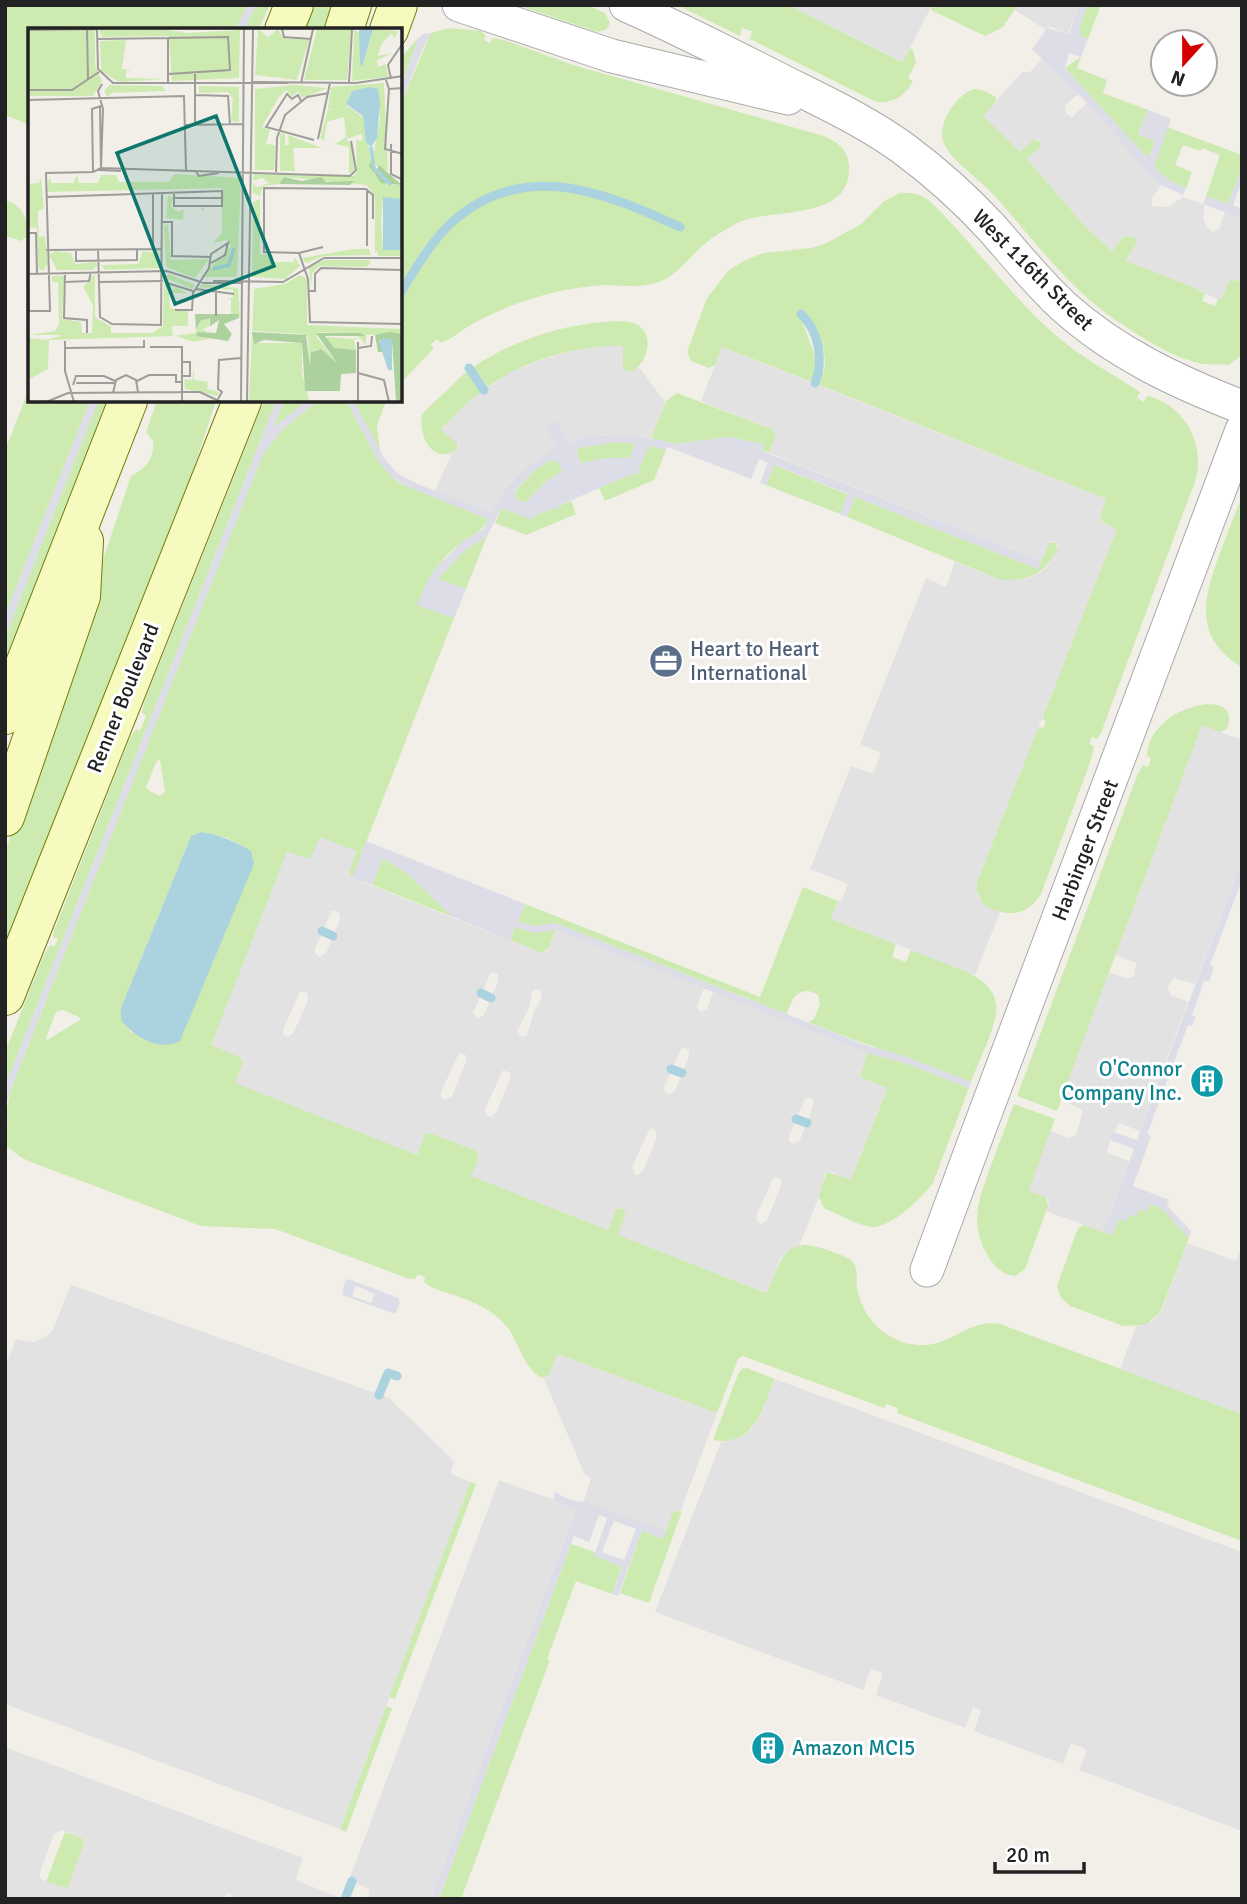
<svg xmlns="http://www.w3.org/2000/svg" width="1247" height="1904" viewBox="0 0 1247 1904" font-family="Signika,sans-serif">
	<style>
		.grass { fill: #cdebb0; fill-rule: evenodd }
		.parking { fill: #e2e2e2; fill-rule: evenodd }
		.plaza { fill: #dddde8; fill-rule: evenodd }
		.water { fill: #aad3df }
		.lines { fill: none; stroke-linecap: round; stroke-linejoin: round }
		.stream { stroke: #aad3df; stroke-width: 9 }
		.street-casing { stroke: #a9a9a9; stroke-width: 35 }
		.secondary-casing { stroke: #707d05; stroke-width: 40 }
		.street { stroke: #fff; stroke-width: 33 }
		.secondary { stroke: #f7fabf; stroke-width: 38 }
		.labels { text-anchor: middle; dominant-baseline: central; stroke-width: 6; stroke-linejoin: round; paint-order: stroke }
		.street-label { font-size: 21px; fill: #222; stroke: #fff }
		.service-label { font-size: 21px; fill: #4e5e75; stroke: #fff; text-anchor: start }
		.culture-label { font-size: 21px; fill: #0d838f; stroke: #fff; text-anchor: end }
		.inset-river { fill: none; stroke: #aad3df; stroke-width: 3.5 }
		.inset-road { fill: none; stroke: #9f9d99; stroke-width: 2 }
		.view { fill: #0f766e; fill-opacity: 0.15; stroke: #0f766e; stroke-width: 3.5 }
		.inset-edge { fill: none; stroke: #222; stroke-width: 3.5 }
	</style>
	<rect width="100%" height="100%" fill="#f2efe9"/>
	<g class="grass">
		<path d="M5,5H248L235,30H30V125L5,115Z"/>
		<path d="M257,5H270L258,30H243Z"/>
		<path d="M313,5H335L330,30H301Z"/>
		<path d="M517,5H587L605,13L610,23L606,30L597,32Z"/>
		<path d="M677,5H789L902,62L910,48L913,50L916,62L908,78L913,81C906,95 893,104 876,102L750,39L752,31L742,28L740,36Z"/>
		<path d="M932,5H1016L1017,6L1003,27L985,36L931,10Z"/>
		<path d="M1088,5H1101L1088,39L1080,36V25Z"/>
		<path d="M450,28L481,31L486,36L484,40L490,43L492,38L504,40L573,65L824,136C838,142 848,150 849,166C852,223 769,207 737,223C727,229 715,235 706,243C688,258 676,279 652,284C636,288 620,285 604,285C579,287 554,291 531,299C511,305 491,314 472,324C462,330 452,339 441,343L437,339L431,344L434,348L401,383V104L431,33Z"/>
		<path d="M416,40V46L401,85V58Z"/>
		<path d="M1081,57L1077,68L1107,80L1103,93L1148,110L1138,134L1155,141L1150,155L1146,156L1065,68Z"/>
		<path d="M974,89L983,90L996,97V101L984,116L1041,142L1040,147L1027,159L1086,227L1112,251C1119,243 1122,233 1134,237L1138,242L1126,260L1198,289L1205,294L1202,301L1215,306L1218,299L1222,298L1228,282L1232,280L1238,281L1242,271V355L1229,365C1217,363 1209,366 1198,363C1170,356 1141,337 1117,321C1065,286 1032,236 990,191C978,179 947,156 943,141C938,122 956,95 974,89Z"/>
		<path d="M1167,127L1242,155V167L1228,204L1206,196L1220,155L1202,148L1200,151L1183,145L1175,165L1192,172L1186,188C1174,184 1159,177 1154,165Z"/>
		<path d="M900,193C914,192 923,195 933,204C974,245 1008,292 1051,331C1078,356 1110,372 1140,392L1137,398L1144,402L1147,396C1184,404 1205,443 1196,479L1101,733L1097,739L1092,737L1089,744L1094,746L1091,760L1041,894C1027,917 1005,918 982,904L976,889L977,882L1038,727L1043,728L1046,721L1042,719L1116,529L1099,520L1106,499L817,384C819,379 823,374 824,369C828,352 817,327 807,314L802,313L801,315C805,340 823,355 812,382L722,347L715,365L709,368L691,361L687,352L707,298L729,270L746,260L763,253L811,248L827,243L861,224L883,202Z"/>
		<path d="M8,201C25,208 28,220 26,237L21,241L5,236V203Z"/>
		<path d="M604,322C613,322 625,320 633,323C658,331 647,366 629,373L623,369V346C575,346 527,359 488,387L473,367C513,341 556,326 604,322Z"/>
		<path d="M466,372L481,392L441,429L458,444L457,450C432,465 418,436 422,414Z"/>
		<path d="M30,387V401H90L5,615V450Z"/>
		<path d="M677,393L772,429L776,436L769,453L762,450L764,444L727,437L676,444L651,438L666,401Z"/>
		<path d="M98,401H108L6,659L5,637Z"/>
		<path d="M157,401H216L181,506L5,951V853L131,476C147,467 154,460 153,441L146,432Z"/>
		<path d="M264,401H276L5,1086V1052L44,955L50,945L55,946L58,939L53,937L54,931L129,740L136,729L140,731L146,716L142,713L145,700Z"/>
		<path d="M284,401H307L273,428Z"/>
		<path d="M318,401H347L359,425L393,478L399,483L488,519C481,534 467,537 455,548C436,564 426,582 418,605L454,618L352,878L349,872L356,851L312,857L308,860L287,852L212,1045L240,1056L243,1062L417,1155L425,1134L431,1133L477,1151L479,1157L472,1176L608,1230L616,1209L623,1208L626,1214L619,1235L766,1293C784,1257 783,1232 833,1252C841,1255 852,1258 855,1266C858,1272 856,1281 857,1287C861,1312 878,1334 903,1342C947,1356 964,1317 1000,1324L1242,1414V1541L897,1413L898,1408L887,1404L884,1408L743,1356L738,1359L717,1413L557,1354L549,1376L541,1378C524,1367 519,1344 508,1328C490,1304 457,1297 431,1287L424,1282L425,1277L418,1274L415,1279L407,1278L275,1229L201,1226L31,1162L20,1157L5,1144C5,1127 6,1106 11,1089L263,453L284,428ZM160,760L165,792L160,796L150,791L146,787L157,761ZM201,832L227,838L240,844L159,1045L130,1031L121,1008L191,836ZM63,1010L81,1018L80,1020L47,1040L46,1038L55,1014L57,1011Z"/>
		<path d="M354,401H386L377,426L380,452Z"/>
		<path d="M616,442L636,443L630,458H609L580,463L577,453L579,448Z"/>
		<path d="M649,446L666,450L654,480L605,501L599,488L632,474Z"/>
		<path d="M552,459L558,462L563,471L547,481L525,503L516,499L515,492L533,472Z"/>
		<path d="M774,465L849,495L840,514L766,485Z"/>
		<path d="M855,497L1038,569L1049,543L1056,542L1058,550C1045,572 1028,583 1001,580L847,517Z"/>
		<path d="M1242,497V667C1193,638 1203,598 1220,553C1227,534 1234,515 1242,497Z"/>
		<path d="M571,501L576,514L526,535L495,523L502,508L534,516Z"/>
		<path d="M487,536L466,589L438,579L465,550Z"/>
		<path d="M1210,704C1226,705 1233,713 1227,729L1220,732L1202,726L1057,1111L1017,1096L1137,776L1143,765L1148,767L1151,758L1147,756C1148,725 1182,705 1210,704Z"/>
		<path d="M383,858L408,874L453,917L372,885Z"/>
		<path d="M803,887L838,901L831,919L896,944L892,957L906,962L911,950C939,961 1003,974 996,1014C992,1036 979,1060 971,1082C917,1061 862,1044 808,1022L814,1019L820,1004L818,995C801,984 791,997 787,1014L555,923L536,926L518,922L525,904L760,997Z"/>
		<path d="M515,927L535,933L556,929L549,948L542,953L510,940Z"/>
		<path d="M867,1053L905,1063L969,1088L933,1183C923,1197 890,1229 871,1227C857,1225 838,1214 824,1208L818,1195L827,1172L851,1179L887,1089L860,1077Z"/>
		<path d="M1014,1104L1055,1119L1029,1191L1046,1197L1048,1206L1025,1269L1015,1276C1003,1275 996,1268 989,1258C967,1222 980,1196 993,1160C1000,1141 1007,1123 1014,1104Z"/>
		<path d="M1150,1203L1161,1208L1189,1238L1161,1311L1146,1325L1123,1326L1070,1306L1061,1298L1057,1286L1078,1228L1084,1225L1112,1235L1119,1219Z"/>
		<path d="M747,1368L775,1379C763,1408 754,1448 713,1440L738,1374L742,1369Z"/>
		<path d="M470,1482L476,1484L395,1699L389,1697Z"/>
		<path d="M675,1510L682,1511L649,1603L620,1593L642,1531Z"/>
		<path d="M571,1544L595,1552L594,1556L622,1566L612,1594L576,1581L547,1659L550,1660L461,1899H439Z"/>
		<path d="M386,1706L392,1708L346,1832L340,1829Z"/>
		<path d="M65,1832L82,1838L85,1841L69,1886L66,1888L46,1882Z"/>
	</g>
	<g class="parking">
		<path d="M789,5H932L903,62Z"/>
		<path d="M1017,5H1079L1068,34L1051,27L1045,29L1015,10Z"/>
		<path d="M1042,59L1078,94L1065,106L1066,114L1072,117L1087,103L1153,179L1162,185L1152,197V206L1168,207L1183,197L1205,205L1203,219L1207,227L1213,232L1219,229L1225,212L1242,219V271L1238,281L1232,280L1228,282L1222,298L1218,299L1205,294L1198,289L1126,261L1137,242L1134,237L1128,235L1123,237L1112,251L1086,227L1027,159L1040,147L1041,142L1038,139H1034L1020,152L983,116L1022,72H1030Z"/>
		<path d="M607,346H623V370L631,372L639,367L665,402L651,438L604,435L567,443L559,424L556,448L522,471L507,487L491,513L435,491L452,453L457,450L459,445L441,430L469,401L509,373L538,361L572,351Z"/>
		<path d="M722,347L1106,499L1099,520L1117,529L977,882L976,890L980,901L986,906L1000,912L975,975L831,919L838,901L841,902L848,884L810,869L851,766L873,774L881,753L860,744L926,578L946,587L955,562L1001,580L1025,579L1041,572L1049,564L1058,550V544L1053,541L1049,543L1041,561L769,453L776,436L774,430L701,401Z"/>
		<path d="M1202,725L1242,740V861L1195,984L1174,978L1167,987L1171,995L1188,1002L1140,1131L1119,1123L1110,1140L1107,1150L1108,1153L1129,1161L1103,1232L1046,1211L1049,1203L1047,1198L1029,1191L1050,1131L1069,1138L1076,1135L1083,1110L1061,1100L1109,972L1127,979L1134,976L1136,963L1116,955Z"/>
		<path d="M320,837L356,851L349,872L352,878L542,953L548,950L556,930L704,988L697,1006L700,1012L707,1010L713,992L867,1053L860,1077L887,1088L851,1180L832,1172L825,1174L819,1197L799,1246L789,1250L780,1259L767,1293L618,1235L626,1214L622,1208L616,1209L608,1230L471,1176L479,1158L477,1151L431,1133L425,1134L417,1155L235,1083L243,1062L242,1058L211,1045L287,852L310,859ZM332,910L339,913L340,919L326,953L319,957L315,954V949ZM491,972L498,974V981L484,1015L478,1019L473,1013ZM536,989L541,991L542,997L534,1011L527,1035L522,1037L517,1031L529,1008L532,992ZM300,991L307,993L308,1000L293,1034L287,1037L283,1035V1030ZM682,1047L689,1050V1056L675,1091L669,1094L665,1091L664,1087ZM459,1053L466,1055V1062L452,1096L445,1100L441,1097V1092ZM503,1070L510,1073V1079L496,1113L490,1117L486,1114L485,1109ZM806,1097L813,1100V1106L800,1140L793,1144L789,1141V1136ZM650,1128L656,1131L657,1137L643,1171L638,1175L635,1174L632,1167ZM774,1177L781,1179V1186L767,1220L761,1224L757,1221L756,1216Z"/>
		<path d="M1187,1243L1236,1261L1242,1246V1414L1120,1369L1136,1327L1151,1322L1162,1311Z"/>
		<path d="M71,1285L389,1398L455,1462L451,1468L452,1474L470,1482L340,1829L5,1704V1367L16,1339L33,1342L44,1338L52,1331Z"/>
		<path d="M557,1354L717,1413L681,1510L673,1512L666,1531L584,1501L591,1478L585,1475L544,1379L549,1376Z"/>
		<path d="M775,1379L1242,1552V1831L1079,1770L1087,1750L1071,1743L1063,1764L974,1731L981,1710L973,1707L965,1728L876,1695L883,1673L871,1669L863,1690L655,1612L721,1442L742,1437L752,1429L760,1416Z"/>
		<path d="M499,1480L576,1508L431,1899H363L369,1895V1889L349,1880Z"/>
		<path d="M5,1747L303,1858L296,1878L298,1881L343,1899H237L228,1893L223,1899H5ZM62,1830L82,1838L85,1841L69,1886L66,1888L42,1880L39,1875L54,1834Z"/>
	</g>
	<g class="plaza">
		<path d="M248,5H257L243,30H235Z"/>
		<path d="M1079,5H1088L1080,25V36L1088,39L1081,57L1069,53L1065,68L1146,156L1151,154L1155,141L1138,134L1148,110L1171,119L1154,167L1170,181L1186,188L1183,195L1165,187L1153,179L1087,103L1032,49L1047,28L1069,34Z"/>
		<path d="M431,33L423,48L401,104V85L416,46V40L423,34Z"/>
		<path d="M1242,167V182L1233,205L1242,209V219L1203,204L1206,196L1228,204Z"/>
		<path d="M90,401H98L5,637V615Z"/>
		<path d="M276,401H284L274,427L307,401H318L284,428L263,454L11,1089L6,1105L8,1124L5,1136V1086Z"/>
		<path d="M347,401H354L384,458L397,473L418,484L491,513L507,487L522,471L556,448L547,429L549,422L554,421L560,426L568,443L592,436L618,435L657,439L676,444L727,437L764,444L762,451L1041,561L1038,569L855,497L847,517L840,514L848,494L775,465L766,485L760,483L768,463L759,459L751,479L668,447L666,450L649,446L637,475L632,474L560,505L558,510L553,508L534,516L532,520L502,508L487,536L465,550L438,579L466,589L454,618L417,605L426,584L436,568L463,541L483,529L488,519L406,486L393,478L378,461ZM616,442L635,443L630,458H609L580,463L577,453L579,448ZM551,460L558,462L562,471L547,481L525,503L516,499L515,491L533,472Z"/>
		<path d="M366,841L525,904L518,922L536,926L555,923L868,1046L905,1056L971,1082L969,1088L905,1063L867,1053L556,930L535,933L515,927L510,940L453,917L408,874L383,858L372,885L352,878Z"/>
		<path d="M1242,861V880L1210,965L1214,967L1209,982L1204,981L1192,1015L1196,1017L1192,1026L1188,1025L1147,1134L1151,1136L1133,1186L1169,1200L1167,1206L1191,1231L1189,1238L1161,1208L1150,1204L1147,1212L1139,1209L1136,1217L1129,1214L1126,1222L1119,1219L1112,1235L1103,1232L1134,1149L1110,1140L1113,1132L1137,1140Z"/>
		<path d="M349,1279L398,1298L400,1303L395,1314L342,1295L345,1281ZM356,1286L375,1294L371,1303L352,1296Z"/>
		<path d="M556,1491L561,1496L578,1502L584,1501L666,1531L663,1539L642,1531L618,1596L612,1594L622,1567L594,1556L607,1518L599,1515L589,1542L574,1536L439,1899H431L576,1509L553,1500ZM614,1521L636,1529L624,1560L602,1552Z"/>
	</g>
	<path class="water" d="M201,832C220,835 235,841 251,851L254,864L180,1041C158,1052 135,1037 121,1020V1008L191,836Z"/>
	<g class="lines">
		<g class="stream">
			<path d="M401,292C416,268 431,242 451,223C523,158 604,192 680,227"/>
			<path d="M801,314C819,331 824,361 815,383"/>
			<path d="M469,368L484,390"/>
			<path d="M322,931L333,936"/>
			<path d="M481,993L491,998"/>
			<path d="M671,1069L682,1073"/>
			<path d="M796,1119L807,1123"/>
			<path d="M379,1395L388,1373L397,1376"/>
			<path d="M345,1899L352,1881"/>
		</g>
		<g class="street-casing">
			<g id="street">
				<path d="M459,5L612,56L788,98"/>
				<path d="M626,5C680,29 731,55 784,82C824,102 867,122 904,149C935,172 965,199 991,227C1015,254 1036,281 1063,306C1115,353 1177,382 1242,407"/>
				<path d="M927,1270C1030,989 1139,710 1242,430"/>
			</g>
		</g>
		<g class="secondary-casing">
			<g id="secondary">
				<path d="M284,30L294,5"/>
				<path d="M344,30L352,5"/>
				<path d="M389,30L398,5"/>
				<path d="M5,715L128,401"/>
				<path d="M5,817L81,596L84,541"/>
				<path d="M5,996L242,401"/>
			</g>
		</g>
		<use href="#street" class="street"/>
		<use href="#secondary" class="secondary"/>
	</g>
	<defs>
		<g id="office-disc" transform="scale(1.75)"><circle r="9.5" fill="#5c6f8a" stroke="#fff"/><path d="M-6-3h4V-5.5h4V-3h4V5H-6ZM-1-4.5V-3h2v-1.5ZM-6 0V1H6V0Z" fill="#fff"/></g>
		<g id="building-disc" transform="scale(1.75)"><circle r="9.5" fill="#0f9aa8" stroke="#fff"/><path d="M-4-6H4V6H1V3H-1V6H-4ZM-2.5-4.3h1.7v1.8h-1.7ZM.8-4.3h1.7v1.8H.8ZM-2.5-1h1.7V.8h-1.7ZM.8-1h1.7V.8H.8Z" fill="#fff"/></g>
	</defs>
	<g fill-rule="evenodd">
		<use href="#office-disc" x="666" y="661"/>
		<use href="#building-disc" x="1207" y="1081"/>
		<use href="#building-disc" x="768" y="1748"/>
	</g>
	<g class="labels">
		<g class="street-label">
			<text transform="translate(1033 270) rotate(45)">West 116th Street</text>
			<text transform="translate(123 698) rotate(-68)">Renner Boulevard</text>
			<text transform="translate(1085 850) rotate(-69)">Harbinger Street</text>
		</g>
		<g class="service-label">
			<text x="690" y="649">Heart to Heart<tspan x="690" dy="24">International</tspan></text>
		</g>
		<g class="culture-label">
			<text x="1182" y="1069">O'Connor<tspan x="1182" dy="24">Company Inc.</tspan></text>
			<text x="792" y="1748" text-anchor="start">Amazon MCI5</text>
		</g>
	</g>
	<g transform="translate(28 28)">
		<rect width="374" height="374" fill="#f2efe9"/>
		<path d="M0,1H67V37L74,53L65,68H0ZM71,1H134L159,5L212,2L211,50L144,53L141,8L74,9ZM230,1L240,9L250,1L255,10L281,12L269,52L227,47ZM289,1H323L319,52H276ZM326,1L333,6L334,41L345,1L370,3L366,11L364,5L355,14L349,28L365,25L349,32L350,39L358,36L360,49L324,53ZM98,12L94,41L104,42L98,43V50L138,51L91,54L73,43L72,13ZM356,55L360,143L348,138L345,129L352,91L350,61L324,63L318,77L336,90L346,147L358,156L374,157V171H355L353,193L355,221L374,222V228H350L349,222L347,226V169L339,157L256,149L251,156L235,158L232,168L225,165V155L229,159L241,155L234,150L225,153L226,146L326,148L329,143L328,112L334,113V106L318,111L325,119L326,142L321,146V119L307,116L318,109L316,89L299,94L296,113L292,110L300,81L306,82L300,80L303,59ZM81,57L134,58L138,63L83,65L80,69L76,63ZM266,57L300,60L274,70L270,63L264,69L258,62L251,69L234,99L242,102L238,116L247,117L246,142H227V61ZM171,58L211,59V94L203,93L205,71L200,64L171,65ZM252,105L257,106V118L261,117L260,107L294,120H265L267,143H252ZM146,146L213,150L209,249H173L203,218L199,212L185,215L194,205V160L19,164L21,149L24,155H45L49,147L51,155H70L73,147H88L91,154H133L142,153ZM13,149L16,181L10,183V194L11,209L17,208L20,236L15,243L10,240L9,200L0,199V156L11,155ZM140,167L145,170L143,179L151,184L153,182H173L174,179L177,182H156L155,192L138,190ZM232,171V226L244,227L246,234H265L267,229L272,238L257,251L224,249L225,174ZM140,196L143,232L181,231L167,250L138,239L136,198ZM325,221H341L343,227L296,228L278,235L274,230ZM28,223L43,225L47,236L68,234L69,238L64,242H29L21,227ZM115,223L131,225V240L77,242L73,237L110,236ZM297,232H341L343,235L338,239L291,238L284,246L283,261L281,239ZM67,246V289L83,299V305H124L135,298L136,248L141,246L167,257L164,261L140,251L145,263L148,259L159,265H141L142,280L160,283V298H144L145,308L167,305L173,292L181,291L182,298L175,301L179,304L168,307L188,309L165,314L148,308L21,312L20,341L0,352V310L19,312L35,307H0L27,303L31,296L30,254H24V248H36L34,291L53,294L54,305H64L65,277L55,259ZM272,247L279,251V297L374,301V306L338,307V317L331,309L326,312L328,322L306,321L296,309L325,311L335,306L290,304L288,308L309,335L290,321L284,323L282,339L280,309L275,306L225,303L226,315H274V346L278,362H286L279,363L281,374H221L226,261L257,256ZM174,256L210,260L212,289L203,287V271L199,270H205V262L171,259ZM166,339V352L180,354L179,361L191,364L190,368L157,361L156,351L164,352Z" fill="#cdebb0"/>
		<path d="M343,133L348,145L351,137L374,157L353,155L341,138ZM256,149L274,153L293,149L298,154L326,153L322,157L251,156ZM167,286H210L211,290L196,296L204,306L200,313L168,308L170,304L188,305L191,292L182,298V291L173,292L168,302ZM224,304L278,307L282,338L283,324L293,321L309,335L288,305H333L337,308H297L306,320L328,322V345L313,346L312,363H277L274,315L236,312L226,316ZM362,304L374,306V374H368L364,312H351L357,324H350L347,307Z" fill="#add19e"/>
		<path d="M331,1H345L334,40L332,34ZM342,59L350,61L352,75L349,110L343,119L338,114L335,88L318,76L324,63ZM355,169L374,171V222H355ZM354,310L364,312V342H360L351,314Z" fill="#aad3df"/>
		<path class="inset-river" d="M343,119L346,140L363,157M185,241L201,237L206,220"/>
		<path class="inset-road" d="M59,1L60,51M69,1L70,41L85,55H260M254,1L256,9L283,11M0,2L69,1M140,10L200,9L202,42L140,46M69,11L140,10V55M167,46V97M363,51L360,37L375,15M358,52L361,61L375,60M225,54L328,55L375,48M273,55L285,1M321,55L324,1M361,61L357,121L375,126M0,62H44L71,44M167,67L200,68L202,97M0,72L156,68L158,142M273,73L270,67L264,71L259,66L238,99L286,112M72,79L73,140M157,97L216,96M290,111L302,55M363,116V146L375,152M73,140L75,81L70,63L74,56M71,142L93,143M65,144L64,81L73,78M168,144L171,148L191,145M248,144L249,110L257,87L279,69L301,65M374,152V126M339,161V218M125,166V221M18,169L194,163V178H146V166M146,170H194M134,194H144V228L183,229M1,205H8L9,245M295,219L271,225L236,224V160L338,161L345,167V191M48,221V233L109,232V221M70,221L72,289L84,296L133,297L134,166M18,222L134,221M271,225L280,251L282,294L375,296M37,244L36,290L59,292V305M0,245L1,283H22L18,145L65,144L73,140L322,148L328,142L323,113M0,246L139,243L176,255H213M185,253L255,254L296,230H375M37,254L61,253L63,244M71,254L135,253M139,255L165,263M168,261L206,266M280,263H287V246L293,240L375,242M188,265V288M147,282H164L165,265L181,240L183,226L200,215L197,227L183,235M37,313V343L46,374M122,319H154V374M37,320L116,319V312M330,320L343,318L344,308M154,334H162V348H154M330,345L356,352L361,374M109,353L121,347H148V354H154M48,355H86M45,357L48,348H76L87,353M85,365L88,352L98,347L108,352L110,364M189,373L194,364L190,361L191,332L213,330M18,374L40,365L154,364H172L193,374M213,374L216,1M219,374L225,1M330,374V314"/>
		<path class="view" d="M188,88L246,238L147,276L89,125Z"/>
		<rect width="374" height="374" class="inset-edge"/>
	</g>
	<rect width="1247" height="1904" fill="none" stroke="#222222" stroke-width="14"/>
	<g transform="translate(1184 63) rotate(201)"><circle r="33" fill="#ffffff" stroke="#a7a7a7" stroke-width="2"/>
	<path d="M0-5L12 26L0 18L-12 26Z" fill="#d40000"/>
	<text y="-10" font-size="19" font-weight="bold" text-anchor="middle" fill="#222222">N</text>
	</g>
	<path d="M995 1862v10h89v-10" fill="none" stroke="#222222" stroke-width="3.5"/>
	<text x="1006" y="1862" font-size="21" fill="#222222" stroke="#ffffff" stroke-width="5" paint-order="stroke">20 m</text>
</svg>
